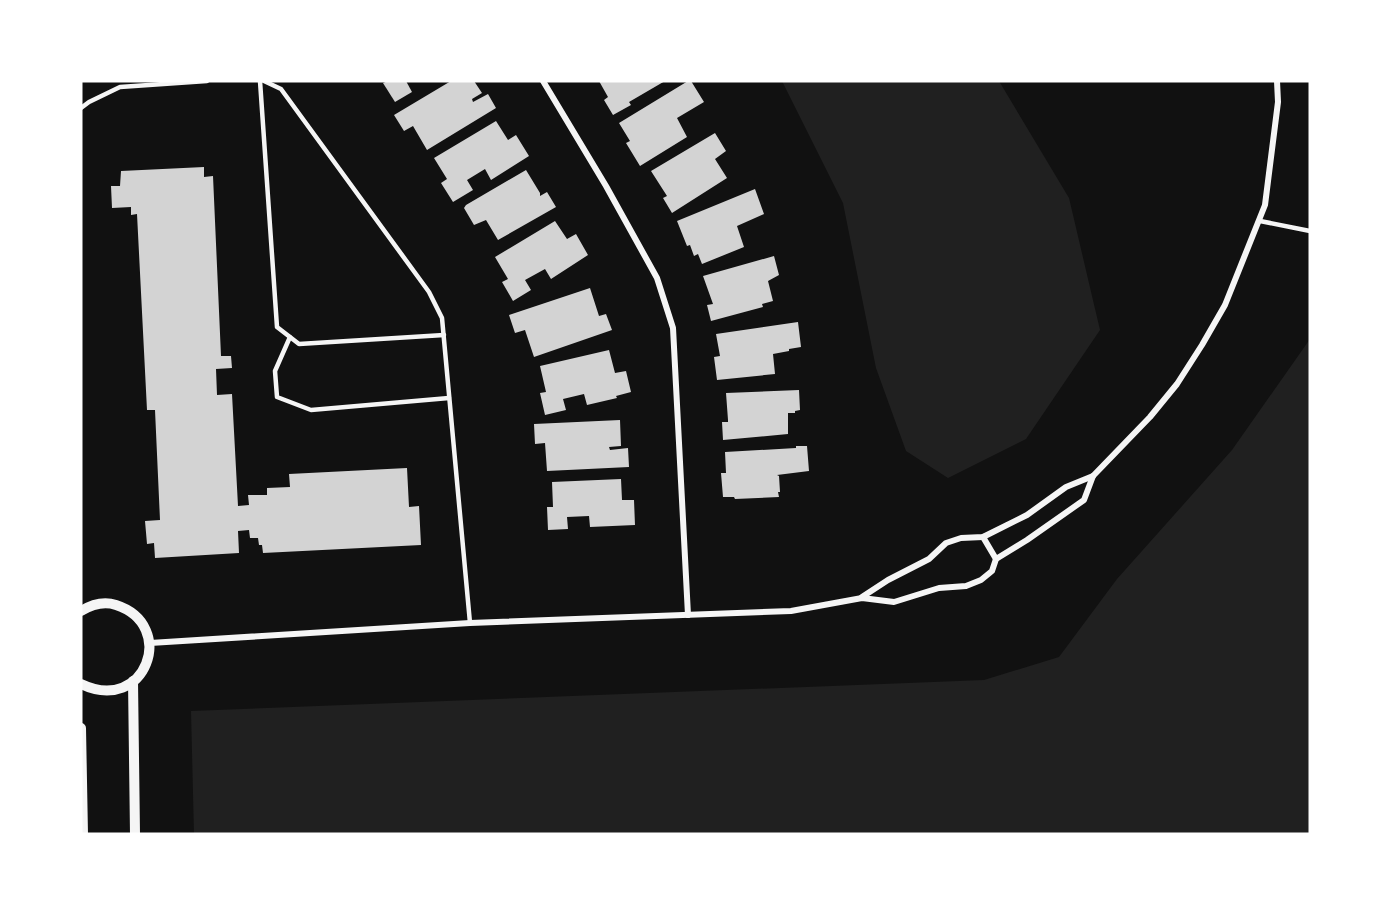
<svg xmlns="http://www.w3.org/2000/svg" width="1391" height="915" viewBox="0 0 1391 915" font-family="'Roboto Condensed',sans-serif">
	<style>
		.green { fill: #202020 }
		.building { fill: #d3d3d3 }
		.lines { fill: none; stroke-linecap: round; stroke-linejoin: round }
		.service { stroke: #f5f5f5; stroke-width: 4.5 }
		.minor { stroke: #f5f5f5; stroke-width: 6 }
		.tertiary { stroke: #f5f5f5; stroke-width: 10 }
	</style>
	<rect width="100%" height="100%" fill="#111"/>
	<g class="green">
		<path d="M782,81H999L1069,198L1100,330L1026,439L948,478L906,451L876,368L843,203Z"/>
		<path d="M1310,339V834H194L191,711L984,680L1059,657L1117,579L1232,450Z"/>
	</g>
	<g class="building">
		<path d="M388,81H406L412,92L395,102L383,83Z"/>
		<path d="M451,81H474L482,93L472,99L473,102L488,94L496,108L427,150L413,126L404,131L394,115Z"/>
		<path d="M599,81H665L629,102L631,105L613,115L604,100L608,97Z"/>
		<path d="M688,81H691L704,102L677,118L687,137L640,166L626,143L630,141L619,123Z"/>
		<path d="M496,121L508,140L516,135L529,156L491,180L485,169L467,180L473,190L453,202L441,183L447,179L434,158Z"/>
		<path d="M715,133L726,151L715,159L727,178L672,213L663,198L667,196L651,171Z"/>
		<path d="M204,167V177L213,176L221,356H231L232,368L216,369L217,395L232,394L238,506L249,505L248,495H267V488L290,487L289,474L407,468L409,507L419,506L421,545L263,553L262,545H259L258,538H250L249,530L238,531L239,553L155,558L154,543L147,544L145,521L160,520L155,410H147L137,214L131,215V207L112,208L111,186H120L121,171Z"/>
		<path d="M526,170L540,193V196L547,192L556,207L498,240L486,220L474,225L464,208L466,205Z"/>
		<path d="M755,189L764,214L737,226L744,247L702,264L698,254L694,256L690,245L687,246L677,221Z"/>
		<path d="M555,221L567,239L576,234L588,255L551,279L545,269L525,280L531,290L513,301L502,282L508,279L495,257Z"/>
		<path d="M774,256L779,275L768,281L773,301L762,304L763,307L711,321L707,305L713,304L703,276Z"/>
		<path d="M590,288L599,316L606,314L612,330L534,357L525,330L515,333L509,315Z"/>
		<path d="M798,322L801,347L789,349V351L773,354L775,374L717,380L714,357L720,356L716,334Z"/>
		<path d="M609,350L615,373L626,371L631,392L616,396L617,398L587,405L584,394L563,399L566,410L545,415L540,393L546,392L540,366Z"/>
		<path d="M799,390L800,410L795,411V413H788V434L723,440L722,422H728V420L726,393Z"/>
		<path d="M620,420L621,446L609,447L610,450L628,448L629,467L547,471L545,443L535,444L534,424Z"/>
		<path d="M796,446H807L809,471L777,475L779,476L780,492H778L779,497L735,499L734,497H723L721,473H726L725,452L796,448Z"/>
		<path d="M621,479L622,500H634L635,525L590,527L589,516L567,517L568,529L548,530L547,507H553L552,482Z"/>
	</g>
	<g class="lines">
		<g class="service">
			<path d="M260,81L277,327L299,344L444,335"/>
			<path d="M264,81L281,89L429,292L442,318L470,623"/>
			<path d="M81,108L89,102L120,87L207,81"/>
			<path d="M1260,221L1310,231"/>
			<path d="M290,337L275,371L277,397L311,410L449,398"/>
		</g>
		<g class="minor">
			<path d="M543,81L606,186L657,278L673,328L688,615"/>
			<path d="M983,537L996,559"/>
			<path d="M862,597L888,580L929,559L946,543L961,538L983,537L1027,515L1066,487L1093,476"/>
			<path d="M150,643L470,623L791,611L862,598L894,602L939,588L966,586L981,580L992,571L996,559L1027,540L1084,500L1093,476L1150,417L1177,384L1202,345L1225,305L1265,205L1278,102L1277,81"/>
		</g>
		<g class="tertiary">
			<path d="M81,611C91,605 104,601 116,605C178,625 146,715 81,684"/>
			<path d="M133,681L135,834"/>
			<path d="M81,728L83,834"/>
		</g>
	</g>
	<rect width="1391" height="915" fill="none" stroke="#ffffff" stroke-width="165"/>
</svg>
